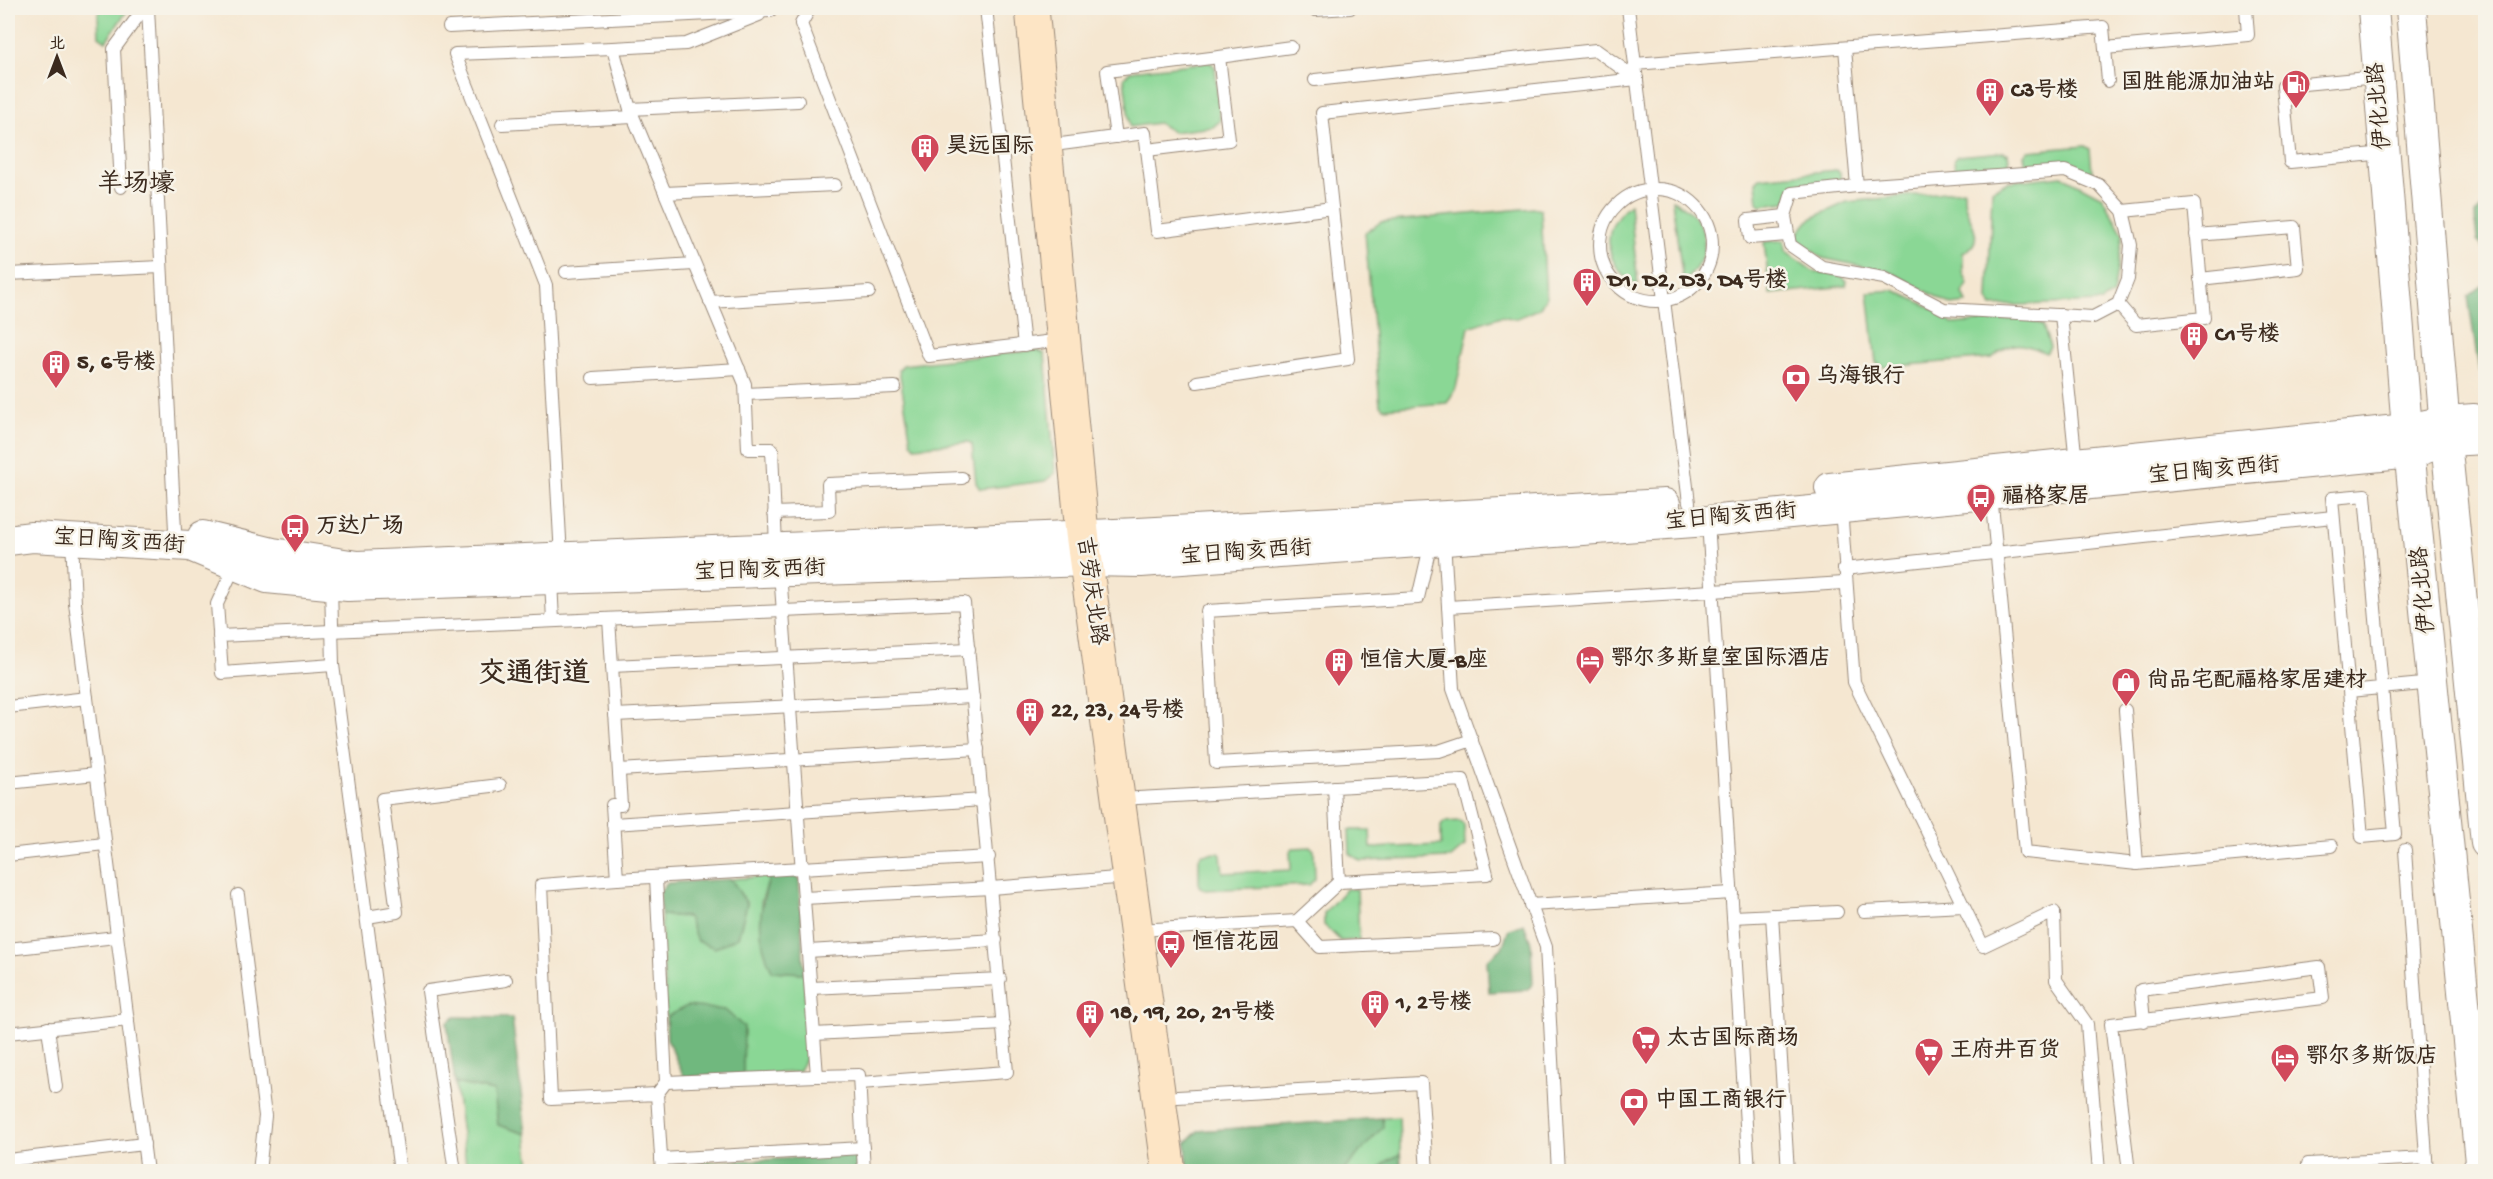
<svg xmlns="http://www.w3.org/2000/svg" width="2493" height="1179" viewBox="0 0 2493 1179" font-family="'Gochi Hand','LXGW WenKai TC',sans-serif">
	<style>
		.green { fill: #8ad795; stroke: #62805a; stroke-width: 1.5 }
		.forest { fill: #6fb87e; stroke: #55714e; stroke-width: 1.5 }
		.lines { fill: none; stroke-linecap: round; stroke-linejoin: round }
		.service-casing { stroke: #988878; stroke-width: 14 }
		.tertiary-casing { stroke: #988878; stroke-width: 32 }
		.secondary-casing { stroke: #988878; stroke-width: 35 }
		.service { stroke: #fff; stroke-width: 12 }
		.tertiary { stroke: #fff; stroke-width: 30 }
		.secondary { stroke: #fde5c5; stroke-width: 33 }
		.labels { text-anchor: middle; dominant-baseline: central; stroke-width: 5; stroke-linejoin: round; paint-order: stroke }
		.poi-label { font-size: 22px; font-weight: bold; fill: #3b2a1e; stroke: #f7f3e8; text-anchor: start }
		.street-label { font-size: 22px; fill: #3b2a1e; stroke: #f7f3e8 }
		.quarter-label { font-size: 26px; fill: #3b2a1e; stroke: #f7f3e8 }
		.district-label { font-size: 28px; font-weight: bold; fill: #3b2a1e; stroke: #f7f3e8 }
	</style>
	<rect width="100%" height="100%" fill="#f7f3e8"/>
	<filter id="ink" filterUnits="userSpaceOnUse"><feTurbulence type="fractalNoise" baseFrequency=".0167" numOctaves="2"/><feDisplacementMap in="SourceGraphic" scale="12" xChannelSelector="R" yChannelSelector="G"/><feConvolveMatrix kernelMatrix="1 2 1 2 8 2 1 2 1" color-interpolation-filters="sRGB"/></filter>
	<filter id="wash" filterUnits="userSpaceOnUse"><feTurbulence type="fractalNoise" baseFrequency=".008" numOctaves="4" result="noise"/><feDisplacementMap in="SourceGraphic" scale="24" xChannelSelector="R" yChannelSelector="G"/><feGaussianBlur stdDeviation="1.35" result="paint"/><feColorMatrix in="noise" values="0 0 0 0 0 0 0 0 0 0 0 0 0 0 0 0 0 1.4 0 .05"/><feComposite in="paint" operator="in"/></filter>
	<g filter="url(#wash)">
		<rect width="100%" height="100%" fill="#f5e7d1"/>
		<g class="green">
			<path d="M103,8H127V11L106,41L99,36L98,14Z"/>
			<path d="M1210,62L1215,67L1220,121L1213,127L1173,132L1158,123L1130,127L1124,78L1130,71Z"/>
			<path d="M2085,146L2090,149L2092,171L2090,175H2084L2072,166L2030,170L2026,166L2024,155L2028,151Z"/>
			<path d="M2004,152L2008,154L2010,169L2006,171L1959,175L1955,172L1954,159L1957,156Z"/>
			<path d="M1836,170L1840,172L1841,185L1790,190L1786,202L1761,205L1758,203L1756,182L1760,178Z"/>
			<path d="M2062,176L2102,197L2123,234L2113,294L2102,302L1992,306L1988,300L1992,190L2006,182Z"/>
			<path d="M1964,190C1964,195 1964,201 1965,205C1970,222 1987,241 1963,253V271L1968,284L1963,293L1967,303L1952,305L1890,272L1822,258L1795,237L1810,219L1847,202Z"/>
			<path d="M1672,200C1710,218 1715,255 1683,282Z"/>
			<path d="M1630,204L1638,286C1604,267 1598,228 1630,204Z"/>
			<path d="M1534,208L1541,210L1546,298L1540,308L1515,319L1501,316L1469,327L1456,388L1447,403L1384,408L1380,405L1365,233L1381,222Z"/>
			<path d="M1784,240L1785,251L1813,271L1842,276L1847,281L1846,286L1770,294L1764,242Z"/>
			<path d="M1894,290L1940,312L1952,324L2027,318L2043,326L2050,347L2046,353C2021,343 2013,339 1992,358L1884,367L1876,363L1868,292Z"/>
			<path d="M1037,350L1045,354L1055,473L1045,481L980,489L976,483L972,444L968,442L915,447L911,442L899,370L903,365Z"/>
			<path d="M1460,821L1464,825L1465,846L1451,858L1361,861L1350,854L1349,830H1370L1371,848L1441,845V826L1444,822Z"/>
			<path d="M1311,847L1314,850L1315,879L1309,885L1205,890L1199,886V858L1202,854L1219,853L1221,855L1223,873L1291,870L1290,851L1293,848Z"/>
			<path d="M770,876L761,902L772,971L804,973L808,1054L798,1072L743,1075L666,1017L661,915L688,917L697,941L738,937L747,904L731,879Z"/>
			<path d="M1346,889H1357L1359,940L1341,941L1324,925V913Z"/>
			<path d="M455,1083L494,1091L498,1125L526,1134L530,1167L525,1171H467Z"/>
			<path d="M1399,1117L1401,1171H1188L1186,1143L1198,1131Z"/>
		</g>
		<g class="forest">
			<path d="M2485,206V249L2477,241L2475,215Z"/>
			<path d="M2485,283V376L2479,370L2468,297Z"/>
			<path d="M789,874L799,879L804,973L772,971C756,936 758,912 770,876Z"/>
			<path d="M731,879L747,904L738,937L715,948L697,941L688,917L661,915L660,891L668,883Z"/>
			<path d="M1524,924L1531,943L1533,984L1527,990L1489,992L1487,960L1502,948L1509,929Z"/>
			<path d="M687,1006L725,1010L744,1027L743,1075L684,1077L667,1039L666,1017Z"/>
			<path d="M455,1017L512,1018L526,1134L498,1125L494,1091L455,1083L447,1023Z"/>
			<path d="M1382,1118L1383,1127L1343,1171H1188L1186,1143L1198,1131Z"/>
			<path d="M1400,1154L1401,1171H1377L1387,1161Z"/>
			<path d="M854,1155L858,1158V1171L692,1172L700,1163Z"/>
		</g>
	</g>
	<g filter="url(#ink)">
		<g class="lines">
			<g class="service-casing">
				<g id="service">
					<path d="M148,8L175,530"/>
					<path d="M810,8L801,24L929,356L1062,340"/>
					<path d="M986,8L1024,345"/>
					<path d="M1315,8V10L1350,8"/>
					<path d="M1628,8L1689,503"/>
					<path d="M449,27L770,11"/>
					<path d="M613,48L686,44L759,15"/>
					<path d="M2105,48L2248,35L2246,8"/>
					<path d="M1219,57L1291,47"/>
					<path d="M1635,64L2103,27L2108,81"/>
					<path d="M2377,77L2283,86L2290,162L2385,153"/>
					<path d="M1315,80L1596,50L1637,79"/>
					<path d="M630,109L798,101"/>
					<path d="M502,124L633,117"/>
					<path d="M1116,137L1107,71L1219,57L1229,140L1147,150"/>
					<path d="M1046,146L1145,133L1157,231L1332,208"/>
					<path d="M121,187L114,49L144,8"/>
					<circle cx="1656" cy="245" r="56"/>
					<path d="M665,193L835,185"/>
					<path d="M1785,216L1790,245L1822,267L1884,278L1944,309L2093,317L2118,304L2128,279L2131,245L2123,211L2099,185L2065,171L1857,186"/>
					<path d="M1787,235L1750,238L1748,220L1785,216L1792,193L1857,186L1845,48"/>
					<path d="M2196,235L2294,227L2298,268L2200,279"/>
					<path d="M566,272L694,264"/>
					<path d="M8,274L161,267"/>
					<path d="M710,302L869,292"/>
					<path d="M2118,304L2136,325L2204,318L2194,204L2123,211"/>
					<path d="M2061,315L2076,463"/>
					<path d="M593,378L739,369"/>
					<path d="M1197,382L1348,359L1322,113L1637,79"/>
					<path d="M746,394L895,387"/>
					<path d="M1991,494L2025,852L2137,864L2332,846"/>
					<path d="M1841,508L1854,682L1983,946L2054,912L2056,980L2087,1024L2099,1172"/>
					<path d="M774,513L829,511L828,484L962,478"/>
					<path d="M1708,521L1749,1172"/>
					<path d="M72,539L75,603L147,1172"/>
					<path d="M1444,540L1453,689L1546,947L1558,1172"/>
					<path d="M1431,542L1418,598L1207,611L1216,763L1439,751L1472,740"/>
					<path d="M561,557L546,285L455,54L613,48L630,109L745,384L748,449H772L776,547"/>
					<path d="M235,565L217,604L222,673L333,665"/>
					<path d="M1844,569L2333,517"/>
					<path d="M780,572L817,1076L859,1075L864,1172"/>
					<path d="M551,580L553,621"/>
					<path d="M331,585L333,665L400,1172"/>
					<path d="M1448,607L1844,583"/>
					<path d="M609,619L621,805H612L617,879L989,857"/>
					<path d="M219,636L964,603L1007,1072L860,1083"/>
					<path d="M612,666L969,649"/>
					<path d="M2349,691L2362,837L2395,834L2365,495L2332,498L2349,691L2433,683"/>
					<path d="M8,707L87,698"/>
					<path d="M2125,710L2137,864"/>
					<path d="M615,715L973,697"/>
					<path d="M619,770L978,749"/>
					<path d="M8,783L96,774"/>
					<path d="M1120,799L1463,780L1487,874L1339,882L1334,787"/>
					<path d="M613,824L983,800"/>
					<path d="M2405,850L2427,1172"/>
					<path d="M8,855L104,844"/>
					<path d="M656,877L666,1082L657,1094"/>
					<path d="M617,879L541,885L551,1099L657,1094L662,1172"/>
					<path d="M238,895L265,1116L259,1172"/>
					<path d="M804,898L991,888L1129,877"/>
					<path d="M1530,905L1732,893"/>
					<path d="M1864,911L1964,906"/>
					<path d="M1772,915L1788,1172"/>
					<path d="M367,917L397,912L382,799L500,785"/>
					<path d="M1733,917L1837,912"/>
					<path d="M1297,921L1320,947L1493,939"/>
					<path d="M1138,930L1297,921L1339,882"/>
					<path d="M8,949L116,937"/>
					<path d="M808,951L996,940"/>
					<path d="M811,988L1000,979"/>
					<path d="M48,1028L56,1087"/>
					<path d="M8,1033L128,1020"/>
					<path d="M814,1034L1004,1024"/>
					<path d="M666,1082L817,1076"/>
					<path d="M1160,1098L1421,1083L1427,1172"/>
					<path d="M661,1159L863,1148"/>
					<path d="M8,1160L144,1144"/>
					<path d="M455,1172L428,991L506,980"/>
					<path d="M2129,1172L2111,1024L2323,998L2319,967L2141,990L2144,1021"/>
					<path d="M2308,1172V1164L2426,1158"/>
				</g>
			</g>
			<g class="tertiary-casing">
				<g id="tertiary">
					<path d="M2373,8L2407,429L2481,1172"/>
					<path d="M2411,8L2446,441L2486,843"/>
					<path d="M1830,488L2407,429L2446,421L2474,419"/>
					<path d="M203,536L273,553L357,566L1138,533L1665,504"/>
					<path d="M8,540L32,537L190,546L267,578L348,586L1087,561L1141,562L1708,521L2412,453L2446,441L2486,439"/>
				</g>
			</g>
			<g class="secondary-casing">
				<path id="secondary" d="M1032,8L1082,533L1169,1172"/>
			</g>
			<use href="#service" class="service"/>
			<use href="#tertiary" class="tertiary"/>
			<use href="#secondary" class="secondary"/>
		</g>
	</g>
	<defs>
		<g id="fuel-pin" transform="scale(1.5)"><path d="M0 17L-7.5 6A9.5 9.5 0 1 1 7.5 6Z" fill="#d1495b" stroke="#f7f3e8"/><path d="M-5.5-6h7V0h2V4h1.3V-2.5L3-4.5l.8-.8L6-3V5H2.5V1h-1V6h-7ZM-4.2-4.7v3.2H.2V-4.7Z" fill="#fff"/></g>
		<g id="building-pin" transform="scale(1.5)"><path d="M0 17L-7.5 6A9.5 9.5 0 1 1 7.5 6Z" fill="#d1495b" stroke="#f7f3e8"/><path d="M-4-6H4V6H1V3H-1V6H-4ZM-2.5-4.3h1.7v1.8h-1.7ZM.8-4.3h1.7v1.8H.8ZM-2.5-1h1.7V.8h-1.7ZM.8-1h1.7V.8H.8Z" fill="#fff"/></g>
		<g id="bank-pin" transform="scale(1.5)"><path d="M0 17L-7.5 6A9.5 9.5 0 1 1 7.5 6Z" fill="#d1495b" stroke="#f7f3e8"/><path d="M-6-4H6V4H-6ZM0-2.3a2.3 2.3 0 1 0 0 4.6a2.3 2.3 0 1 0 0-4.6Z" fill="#fff"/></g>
		<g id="bus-pin" transform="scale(1.5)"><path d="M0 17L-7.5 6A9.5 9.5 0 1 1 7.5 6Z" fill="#d1495b" stroke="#f7f3e8"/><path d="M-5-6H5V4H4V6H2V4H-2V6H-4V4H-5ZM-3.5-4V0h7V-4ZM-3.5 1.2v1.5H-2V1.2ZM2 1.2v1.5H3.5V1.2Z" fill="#fff"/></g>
		<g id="hotel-pin" transform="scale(1.5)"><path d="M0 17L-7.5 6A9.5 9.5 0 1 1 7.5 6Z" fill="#d1495b" stroke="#f7f3e8"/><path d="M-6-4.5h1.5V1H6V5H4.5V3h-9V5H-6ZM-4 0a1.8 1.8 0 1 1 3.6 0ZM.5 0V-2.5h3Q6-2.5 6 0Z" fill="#fff"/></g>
		<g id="shop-pin" transform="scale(1.5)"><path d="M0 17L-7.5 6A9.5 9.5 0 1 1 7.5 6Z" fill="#d1495b" stroke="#f7f3e8"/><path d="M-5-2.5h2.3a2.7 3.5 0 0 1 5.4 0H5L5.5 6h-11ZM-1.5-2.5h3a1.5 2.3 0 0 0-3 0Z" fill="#fff"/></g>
		<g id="supermarket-pin" transform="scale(1.5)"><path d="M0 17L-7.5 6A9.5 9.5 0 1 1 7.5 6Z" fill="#d1495b" stroke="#f7f3e8"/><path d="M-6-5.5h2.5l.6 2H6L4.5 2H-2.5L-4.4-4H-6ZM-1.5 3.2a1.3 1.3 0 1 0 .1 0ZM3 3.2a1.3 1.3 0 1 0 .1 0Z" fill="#fff"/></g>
	</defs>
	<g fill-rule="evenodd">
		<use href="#fuel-pin" x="2296" y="84"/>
		<use href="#building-pin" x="1990" y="92"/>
		<use href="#building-pin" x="925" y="148"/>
		<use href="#building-pin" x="1587" y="282"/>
		<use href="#building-pin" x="2194" y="336"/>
		<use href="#building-pin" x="56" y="364"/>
		<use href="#bank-pin" x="1796" y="378"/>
		<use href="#bus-pin" x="1981" y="498"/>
		<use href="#bus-pin" x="295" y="528"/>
		<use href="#hotel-pin" x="1590" y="660"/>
		<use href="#building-pin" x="1339" y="662"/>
		<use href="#shop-pin" x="2126" y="682"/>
		<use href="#building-pin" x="1030" y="712"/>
		<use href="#bus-pin" x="1171" y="944"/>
		<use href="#building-pin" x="1375" y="1004"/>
		<use href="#building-pin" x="1090" y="1014"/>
		<use href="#supermarket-pin" x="1646" y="1040"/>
		<use href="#supermarket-pin" x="1929" y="1052"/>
		<use href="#hotel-pin" x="2285" y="1058"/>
		<use href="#bank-pin" x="1634" y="1102"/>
	</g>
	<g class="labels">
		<g class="poi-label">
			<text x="2275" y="84" text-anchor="end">国胜能源加油站</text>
			<text x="2011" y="92">C3号楼</text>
			<text x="946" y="148">昊远国际</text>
			<text x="1608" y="282">D1, D2, D3, D4号楼</text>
			<text x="2215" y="336">C1号楼</text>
			<text x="77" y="364">5, 6号楼</text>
			<text x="1817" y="378">乌海银行</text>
			<text x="2002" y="498">福格家居</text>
			<text x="316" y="528">万达广场</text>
			<text x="1611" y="660">鄂尔多斯皇室国际酒店</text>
			<text x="1360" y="662">恒信大厦-B座</text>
			<text x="2147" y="682">尚品宅配福格家居建材</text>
			<text x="1051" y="712">22, 23, 24号楼</text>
			<text x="1192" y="944">恒信花园</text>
			<text x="1396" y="1004">1, 2号楼</text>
			<text x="1111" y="1014">18, 19, 20, 21号楼</text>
			<text x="1667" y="1040">太古国际商场</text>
			<text x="1950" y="1052">王府井百货</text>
			<text x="2306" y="1058">鄂尔多斯饭店</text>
			<text x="1655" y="1102">中国工商银行</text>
		</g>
		<g class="street-label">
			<text transform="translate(2381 106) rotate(-95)">伊化北路</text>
			<text transform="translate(2214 472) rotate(-5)">宝日陶亥西街</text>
			<text transform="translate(1731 518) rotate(-5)">宝日陶亥西街</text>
			<text transform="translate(119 543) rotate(4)">宝日陶亥西街</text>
			<text transform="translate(1246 554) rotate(-4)">宝日陶亥西街</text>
			<text transform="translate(760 572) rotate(-2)">宝日陶亥西街</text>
			<text transform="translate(2425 590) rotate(-95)">伊化北路</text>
			<text transform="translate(1090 591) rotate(82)">吉劳庆北路</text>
		</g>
		<g class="quarter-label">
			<text x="136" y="186">羊场壕</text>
		</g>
		<g class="district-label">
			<text x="534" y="675">交通街道</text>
		</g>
	</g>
	<rect width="2493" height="1179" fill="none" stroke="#f7f3e8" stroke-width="30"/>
	<g transform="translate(57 57)" stroke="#f7f3e8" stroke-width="4.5" paint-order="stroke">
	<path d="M0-4.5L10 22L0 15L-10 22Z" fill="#3b2a1e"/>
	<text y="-9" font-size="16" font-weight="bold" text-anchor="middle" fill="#3b2a1e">北</text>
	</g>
</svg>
